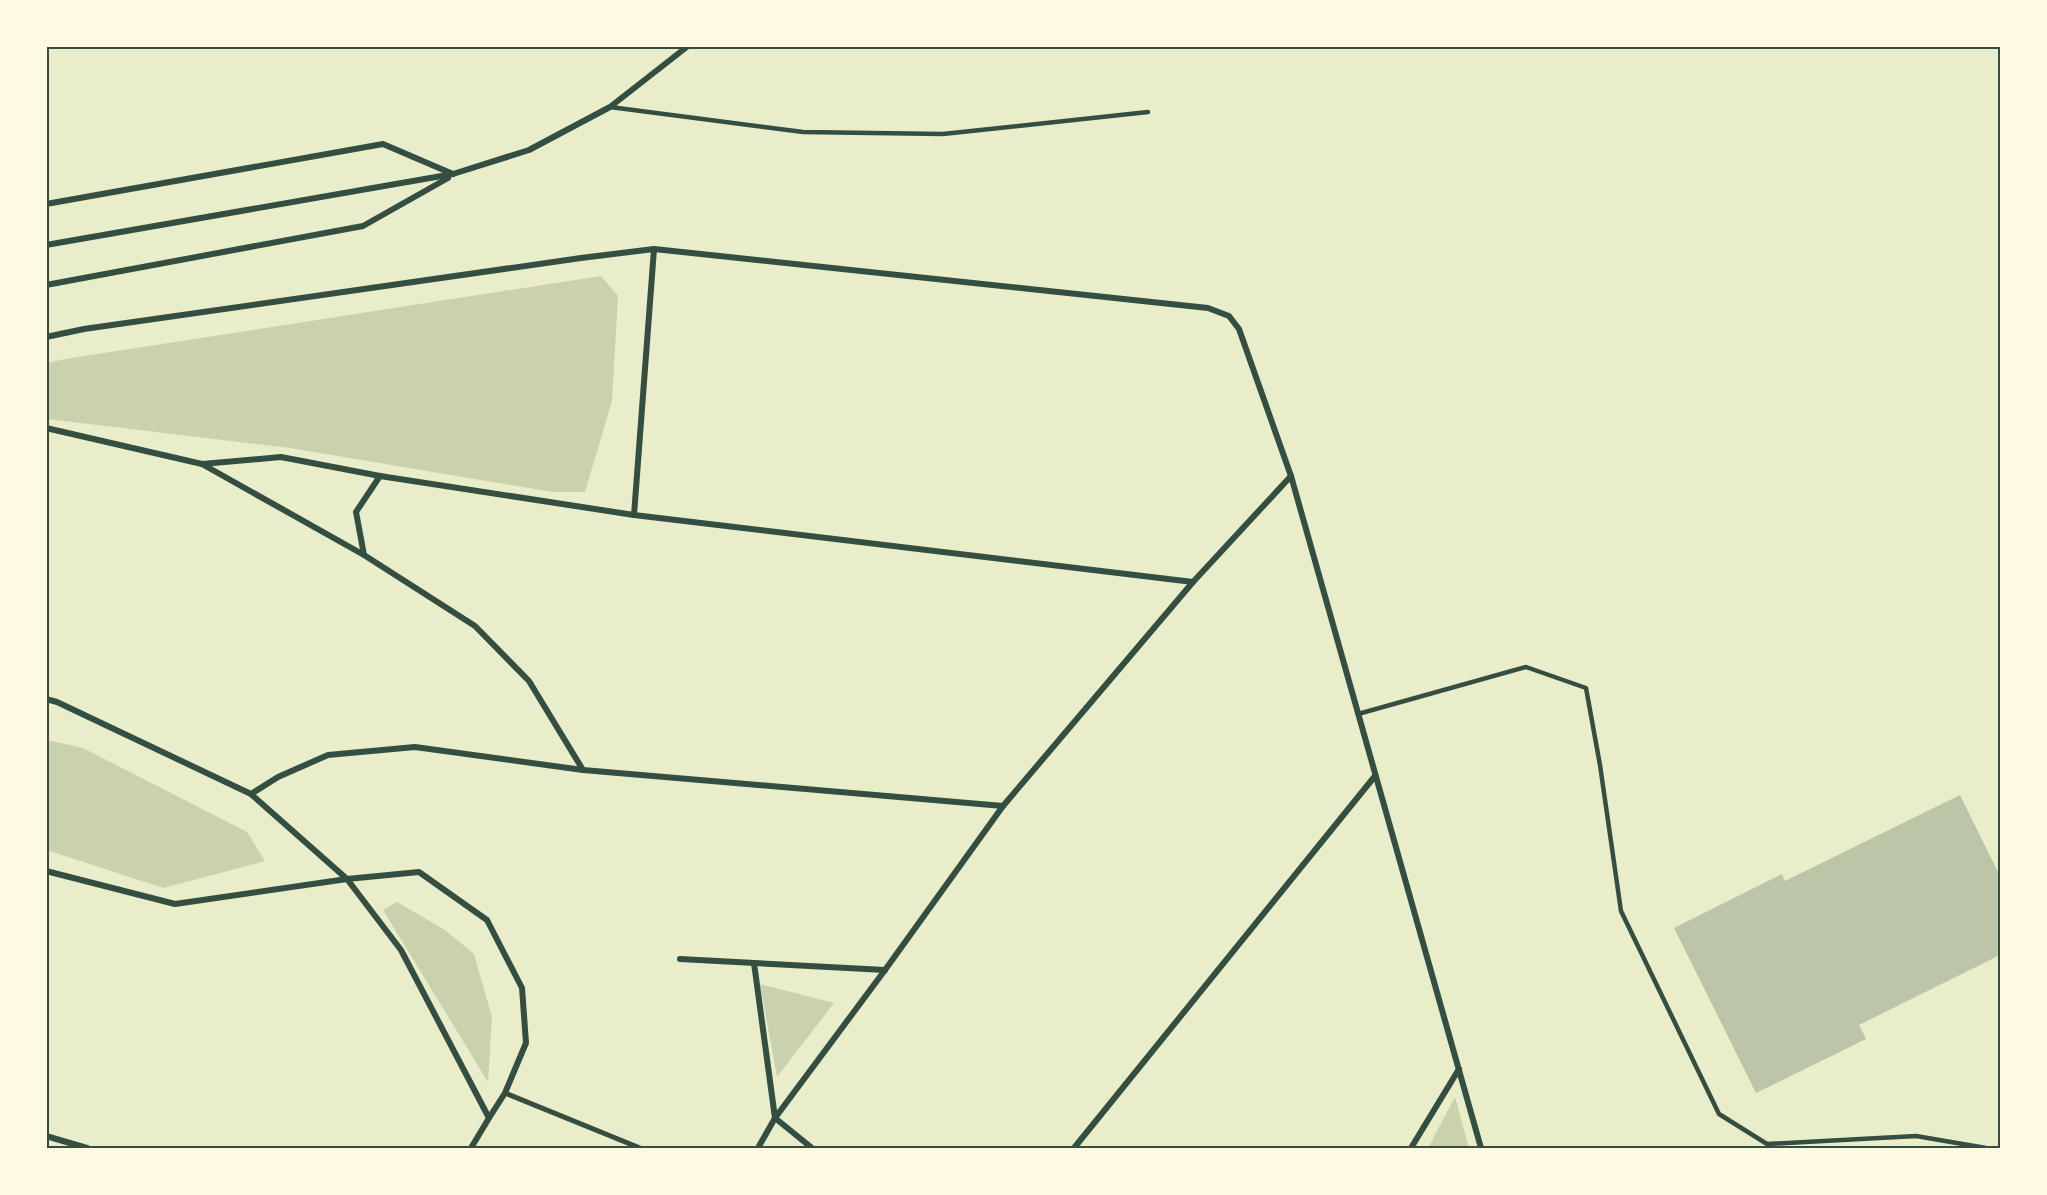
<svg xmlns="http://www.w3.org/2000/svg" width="2047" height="1195" viewBox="0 0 2047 1195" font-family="Inter,sans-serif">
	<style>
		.green { fill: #cad2ad }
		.building { fill: #bcc5a7 }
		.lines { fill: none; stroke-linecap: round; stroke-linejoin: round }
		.service { stroke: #344e41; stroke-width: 4.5 }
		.pedestrian { stroke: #344e41; stroke-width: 5 }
		.minor { stroke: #344e41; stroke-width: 6 }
		.neatline { fill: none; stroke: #344e41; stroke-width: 2 }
	</style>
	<rect width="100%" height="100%" fill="#e9edc9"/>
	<g class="green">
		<path d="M601,276L618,296L612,401L585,492H552L290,448L47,419V363L65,359Z"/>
		<path d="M47,740L83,748L247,832L265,861L163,888L47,850Z"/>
		<path d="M397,902L445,930L474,954L492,1017L488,1082L383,910Z"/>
		<path d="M760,984L834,1003L777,1077Z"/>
		<path d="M1455,1097L1469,1148H1428Z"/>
	</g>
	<path class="building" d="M1960,795L2000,876V955L1859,1025L1866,1039L1756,1093L1674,928L1782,874L1785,881Z"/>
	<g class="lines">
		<g class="service">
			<path d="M610,107L803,132L943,134L1148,112"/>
			<path d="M1358,714L1526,667L1586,688L1600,765L1621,911L1719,1114L1767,1144L1916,1136L1986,1148"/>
		</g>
		<path class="pedestrian" d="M505,1093L640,1148"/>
		<g class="minor">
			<path d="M46,204L383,144L453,174"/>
			<path d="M46,245L453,174L529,150L610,107L688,46"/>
			<path d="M46,285L363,226L448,178"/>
			<path d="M46,337L84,329L581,258L654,249L1208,308L1229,316L1239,329L1291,476L1481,1148"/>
			<path d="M46,428L202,464L364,555L475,626L529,681L583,770"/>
			<path d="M202,464L281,457L380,476L634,515L1193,582"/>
			<path d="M634,515L654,249"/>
			<path d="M364,555L356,512L380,476"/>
			<path d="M46,699L57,702L251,794L347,879L401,950L489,1118L471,1148"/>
			<path d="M251,794L278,777L328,755L415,747L583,770L1003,806"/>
			<path d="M46,871L175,904L347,879L419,872L487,920L522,988L526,1043L505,1093L489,1118"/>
			<path d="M680,959L885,970"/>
			<path d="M754,963L775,1118L812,1148"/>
			<path d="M46,1136L87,1148"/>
			<path d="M758,1148L775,1118L885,970L1003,806L1193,582L1291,476"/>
			<path d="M1074,1148L1375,776"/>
			<path d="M1411,1148L1459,1069"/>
		</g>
	</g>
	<rect width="2047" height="1195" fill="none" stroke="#fefae0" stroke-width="96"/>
	<rect x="48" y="48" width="1951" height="1099" class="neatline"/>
</svg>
